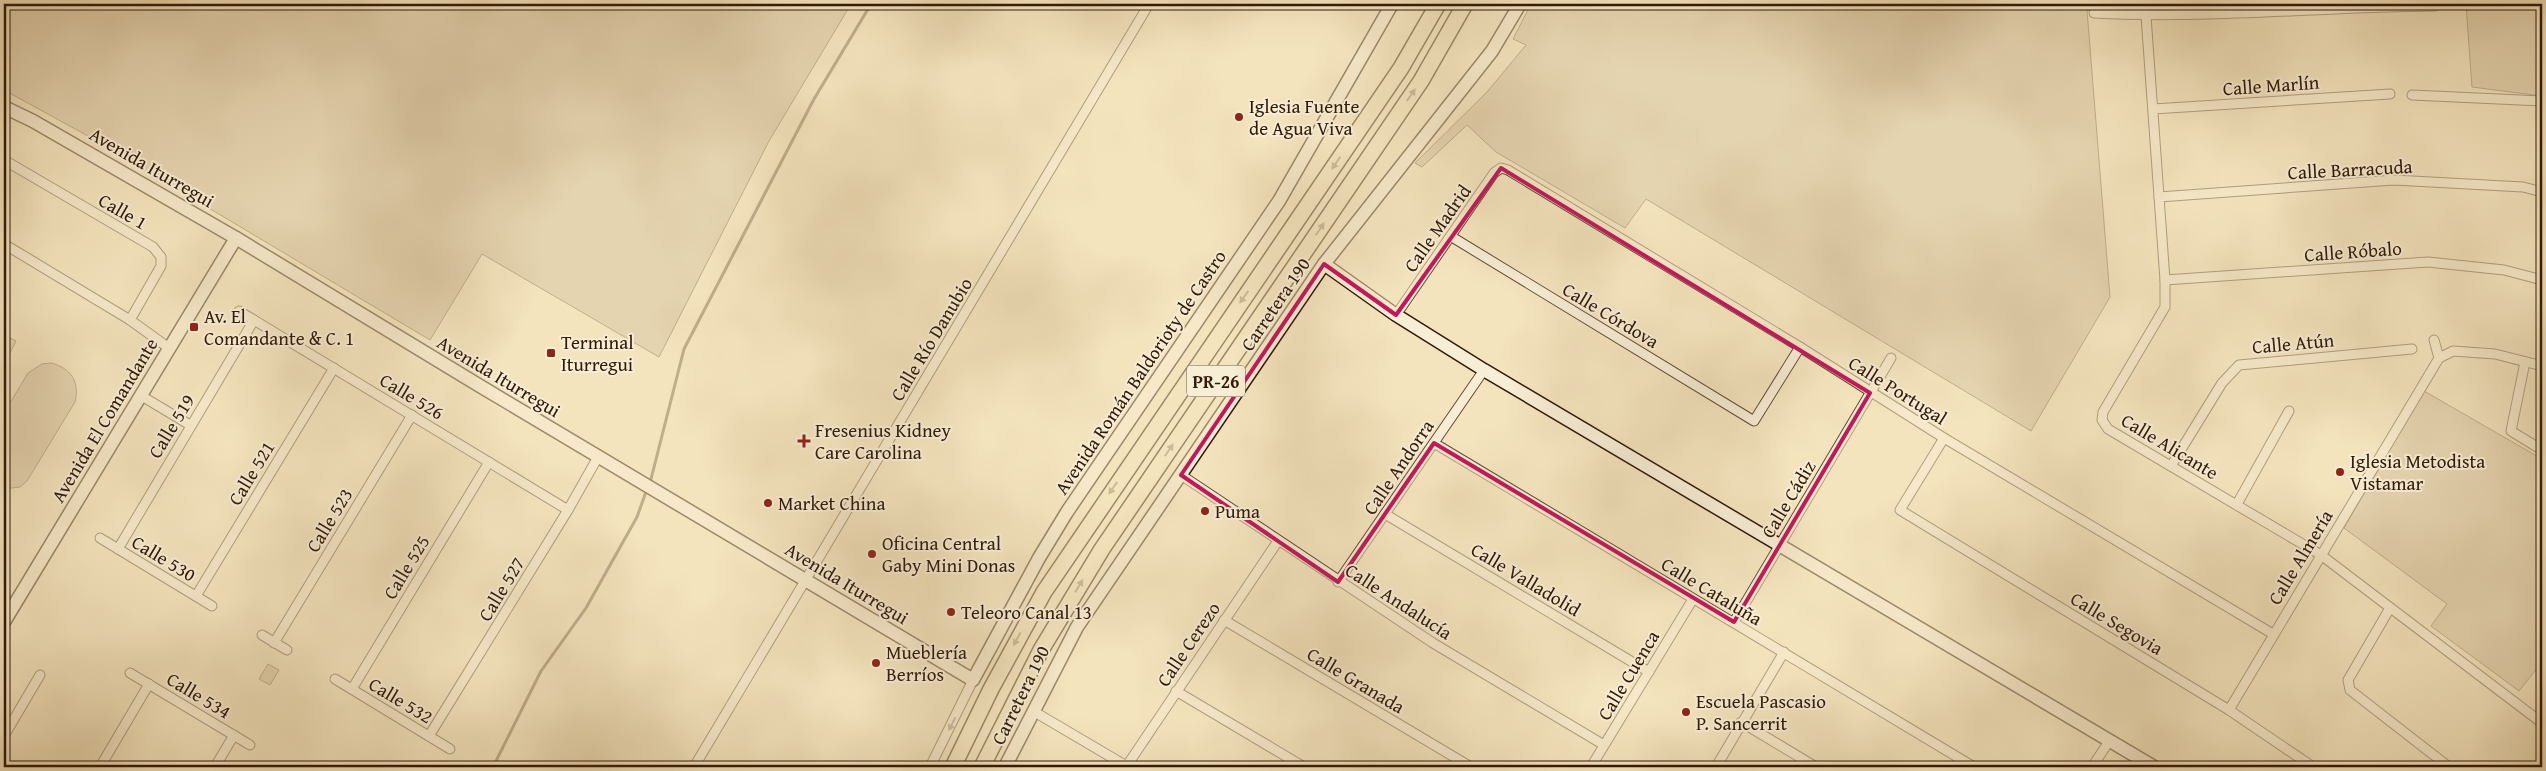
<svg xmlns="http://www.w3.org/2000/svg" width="2546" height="771" viewBox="0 0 2546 771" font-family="'Gentium Book Plus',serif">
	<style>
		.green { fill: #d3c29f; stroke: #826e52 }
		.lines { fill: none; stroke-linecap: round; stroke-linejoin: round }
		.stream { stroke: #7e6a4f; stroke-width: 3 }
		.street-casing { stroke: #624c34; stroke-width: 11 }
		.secondary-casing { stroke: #311a06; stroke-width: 15 }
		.highway-casing { stroke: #311a06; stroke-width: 18 }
		.street { stroke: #f8edd5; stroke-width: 9 }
		.secondary { stroke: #f8edd5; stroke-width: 12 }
		.highway { stroke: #f4e4be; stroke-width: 15 }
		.oneway { fill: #9c896b }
		.oneway2 { fill: #9e8e78 }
		.marked { fill: none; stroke: #c2185b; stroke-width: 4; stroke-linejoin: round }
		.poi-dot { fill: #8f2418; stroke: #f8edd5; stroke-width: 2 }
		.labels { text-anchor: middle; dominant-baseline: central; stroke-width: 4; stroke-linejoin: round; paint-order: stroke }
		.shield { fill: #f8edd5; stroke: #6d5944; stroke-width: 1 }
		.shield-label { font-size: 18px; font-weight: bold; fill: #311a06 }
		.street-label { font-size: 19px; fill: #311a06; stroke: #f8edd5 }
		.poi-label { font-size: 19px; fill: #311a06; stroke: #f8edd5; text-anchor: start }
	</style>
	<rect width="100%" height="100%" fill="#f4e4be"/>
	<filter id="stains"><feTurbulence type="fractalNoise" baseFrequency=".004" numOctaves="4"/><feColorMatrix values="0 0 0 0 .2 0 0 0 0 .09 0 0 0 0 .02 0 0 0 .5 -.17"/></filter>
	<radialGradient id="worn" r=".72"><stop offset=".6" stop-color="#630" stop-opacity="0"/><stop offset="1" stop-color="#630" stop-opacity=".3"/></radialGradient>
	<g class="green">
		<path d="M4,4H851L769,141L659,357L482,254L430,340L88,136L4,90Z"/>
		<path d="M1531,4H2252L2148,10H2087L2110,297L2031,431L1646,199L1625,228L1496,152L1467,125L1422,167L1415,163L1487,92L1526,45L1513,39Z"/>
		<path d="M2466,4H2542V96L2472,87Z"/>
		<path d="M4,335L16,341L4,365Z"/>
		<path d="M51,363C71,368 80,382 75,402L27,481L20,487L4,489V413L28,373L42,364Z"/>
		<path d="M2424,391L2542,459V662L2519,691L2431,626L2447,604L2344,528Z"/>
		<path d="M268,664L279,670L270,685L259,679Z"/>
	</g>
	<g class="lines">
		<g class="stream">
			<path d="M650,483L684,349L814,99L871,4"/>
			<path d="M493,767L541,671L586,608L637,517L647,489"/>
		</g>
		<g class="street-casing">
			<g id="street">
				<path d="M2094,13C2207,19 2321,7 2435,6"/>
				<path d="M2146,16L2165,280V307L2103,412L2102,420L2108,429L2321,555L2542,723"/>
				<path d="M2412,95L2542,101"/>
				<path d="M2153,109L2390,94"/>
				<path d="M4,160L153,247L161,257V266L130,320L4,244"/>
				<path d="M2159,197L2394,180L2523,187L2542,192"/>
				<path d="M1452,237L1754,421L1800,347"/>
				<path d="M2165,280L2428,262L2504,270L2542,280"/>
				<path d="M239,311L568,510"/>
				<path d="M1396,315L1494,173L1501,168L1508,170L1800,347L1944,438L2273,634"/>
				<path d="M130,320L169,348"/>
				<path d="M2434,340L2439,358"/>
				<path d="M2525,362L2511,431L2542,450"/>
				<path d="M140,395L190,425"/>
				<path d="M1944,438L1900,510L2229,710L2313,767"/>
				<path d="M1434,443L1974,767"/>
				<path d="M2171,466L2222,383L2239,365L2412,349"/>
				<path d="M1181,475L1433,643L1604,745"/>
				<path d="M2237,504L2289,411"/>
				<path d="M1385,514L1649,672"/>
				<path d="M100,538L212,606"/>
				<path d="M118,549L254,320"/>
				<path d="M1338,582L1484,370"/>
				<path d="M196,596L334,368"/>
				<path d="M2390,608L2348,680L2350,690L2449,767"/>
				<path d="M1224,620L1471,767"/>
				<path d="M1734,622L1891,358"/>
				<path d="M262,635L287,650"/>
				<path d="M274,643L412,415"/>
				<path d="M130,673L250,745"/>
				<path d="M335,679L450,749"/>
				<path d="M352,689L489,462"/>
				<path d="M1176,691L1304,767"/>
				<path d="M2229,710L2439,358L2453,351L2495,354L2542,366"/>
				<path d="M1033,711L1128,767"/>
				<path d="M1741,722L1816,767"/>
				<path d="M4,736L40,675"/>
				<path d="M429,736L568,510L598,457"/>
				<path d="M100,767L149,684"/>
				<path d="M215,767L234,735"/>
				<path d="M694,767L1149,4"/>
				<path d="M930,767L973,680"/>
				<path d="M1126,767L1278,541"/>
				<path d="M1591,767L1693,599"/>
				<path d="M1716,767L1784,652"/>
				<path d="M2092,767L2110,740"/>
			</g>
		</g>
		<g class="secondary-casing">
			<g id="secondary">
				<path d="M4,107L33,121L236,238L480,386L973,680L1039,558L1067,512L1279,201L1392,4"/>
				<path d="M1324,264L1396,315L1484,370L2154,767"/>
				<path d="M4,622L236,238"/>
				<path d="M1005,767L1077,627L1324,264L1492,51L1520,4"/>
			</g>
		</g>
		<g class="highway-casing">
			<g id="highway">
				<path d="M953,767L991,689L1044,592L1401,68L1438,4"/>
				<path d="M982,767L1041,650L1102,549L1421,81L1465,4"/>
			</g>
		</g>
		<use href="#street" class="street"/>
		<use href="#secondary" class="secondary"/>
		<use href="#highway" class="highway"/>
	</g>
	<defs><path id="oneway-solid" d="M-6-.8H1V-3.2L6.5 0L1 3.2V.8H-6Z" transform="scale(1.25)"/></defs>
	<g class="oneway">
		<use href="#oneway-solid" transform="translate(1411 95) rotate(-55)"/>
		<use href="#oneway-solid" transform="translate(1336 163) rotate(125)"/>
		<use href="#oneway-solid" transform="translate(1320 229) rotate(-56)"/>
		<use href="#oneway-solid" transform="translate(1244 297) rotate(125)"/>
		<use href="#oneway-solid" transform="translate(1169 450) rotate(-56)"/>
		<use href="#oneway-solid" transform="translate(1113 488) rotate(125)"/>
		<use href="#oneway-solid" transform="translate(1079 586) rotate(-58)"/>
		<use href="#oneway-solid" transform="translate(1017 639) rotate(118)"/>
	</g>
	<use class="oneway2" href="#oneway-solid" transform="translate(952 724) rotate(117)"/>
	<path d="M0 0H2546V771H0ZM1501,168L1870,393L1734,622L1434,443L1338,582L1181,475L1324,264L1396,315Z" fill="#f4e4be" fill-opacity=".55" fill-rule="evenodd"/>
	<path class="marked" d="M1501,168L1870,393L1734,622L1434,443L1338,582L1181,475L1324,264L1396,315Z"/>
	<g class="poi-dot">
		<circle cx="1239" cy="117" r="5"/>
		<rect x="189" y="322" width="10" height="10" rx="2.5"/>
		<rect x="546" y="348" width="10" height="10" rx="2.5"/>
		<path d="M801.5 433.5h5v5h5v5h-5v5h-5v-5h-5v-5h5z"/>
		<circle cx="2340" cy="472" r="5"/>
		<circle cx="768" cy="503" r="5"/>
		<circle cx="1205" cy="511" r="5"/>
		<circle cx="872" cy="554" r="5"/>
		<circle cx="951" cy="612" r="5"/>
		<circle cx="876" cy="663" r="5"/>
		<circle cx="1686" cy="712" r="5"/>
	</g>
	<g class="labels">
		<rect class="shield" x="1187" y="365.5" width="58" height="31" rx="4"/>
		<g class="shield-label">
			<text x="1216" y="381">PR-26</text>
		</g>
		<g class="street-label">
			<text transform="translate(2271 85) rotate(-4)">Calle Marlín</text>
			<text transform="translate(152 167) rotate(30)">Avenida Iturregui</text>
			<text transform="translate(2350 169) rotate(-3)">Calle Barracuda</text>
			<text transform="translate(123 211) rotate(30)">Calle 1</text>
			<text transform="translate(1437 228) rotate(-55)">Calle Madrid</text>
			<text transform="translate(2353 251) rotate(-4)">Calle Róbalo</text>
			<text transform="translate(1275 304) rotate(-56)">Carretera 190</text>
			<text transform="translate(1611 315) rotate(31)">Calle Córdova</text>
			<text transform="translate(931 339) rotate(-59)">Calle Río Danubio</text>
			<text transform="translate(2293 343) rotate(-5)">Calle Atún</text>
			<text transform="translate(1140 372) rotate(-56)">Avenida Román Baldorioty de Castro</text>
			<text transform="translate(499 376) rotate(31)">Avenida Iturregui</text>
			<text transform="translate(1898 390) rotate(32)">Calle Portugal</text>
			<text transform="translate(412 396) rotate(31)">Calle 526</text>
			<text transform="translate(104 420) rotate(-59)">Avenida El Comandante</text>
			<text transform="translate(171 426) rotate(-59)">Calle 519</text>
			<text transform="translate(2170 446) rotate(31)">Calle Alicante</text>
			<text transform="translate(1398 467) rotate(-56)">Calle Andorra</text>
			<text transform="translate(251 473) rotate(-59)">Calle 521</text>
			<text transform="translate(1788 499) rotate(-59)">Calle Cádiz</text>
			<text transform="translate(329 520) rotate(-59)">Calle 523</text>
			<text transform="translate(2300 557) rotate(-59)">Calle Almería</text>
			<text transform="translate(164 558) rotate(31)">Calle 530</text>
			<text transform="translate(406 567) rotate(-59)">Calle 525</text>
			<text transform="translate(1526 579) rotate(31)">Calle Valladolid</text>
			<text transform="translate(847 583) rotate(31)">Avenida Iturregui</text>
			<text transform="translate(501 589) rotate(-59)">Calle 527</text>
			<text transform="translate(1712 591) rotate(31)">Calle Cataluña</text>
			<text transform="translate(1399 601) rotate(33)">Calle Andalucía</text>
			<text transform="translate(2117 623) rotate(31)">Calle Segovia</text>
			<text transform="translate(1188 644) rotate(-56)">Calle Cerezo</text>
			<text transform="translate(1628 675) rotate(-59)">Calle Cuenca</text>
			<text transform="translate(1356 680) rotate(31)">Calle Granada</text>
			<text transform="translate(199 695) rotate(31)">Calle 534</text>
			<text transform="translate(1020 695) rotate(-64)">Carretera 190</text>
			<text transform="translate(401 700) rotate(31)">Calle 532</text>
		</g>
		<g class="poi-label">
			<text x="1249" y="106">Iglesia Fuente<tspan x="1249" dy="22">de Agua Viva</tspan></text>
			<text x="204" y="316">Av. El<tspan x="204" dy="22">Comandante &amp; C. 1</tspan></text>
			<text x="561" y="342">Terminal<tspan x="561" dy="22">Iturregui</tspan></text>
			<text x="815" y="430">Fresenius Kidney<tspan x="815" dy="22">Care Carolina</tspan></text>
			<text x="2350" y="461">Iglesia Metodista<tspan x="2350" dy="22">Vistamar</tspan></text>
			<text x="778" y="503">Market China</text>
			<text x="1215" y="511">Puma</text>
			<text x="882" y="543">Oficina Central<tspan x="882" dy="22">Gaby Mini Donas</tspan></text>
			<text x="961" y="612">Teleoro Canal 13</text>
			<text x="886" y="652">Mueblería<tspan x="886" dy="22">Berríos</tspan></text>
			<text x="1696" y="701">Escuela Pascasio<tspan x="1696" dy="22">P. Sancerrit</tspan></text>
		</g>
	</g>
	<rect width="2546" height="771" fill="none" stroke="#f4e4be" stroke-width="20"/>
	<rect x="5" y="5" width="2536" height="761" fill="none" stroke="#311a06" stroke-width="2.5"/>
	<rect x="10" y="10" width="2526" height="751" fill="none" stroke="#311a06"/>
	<rect width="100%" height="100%" filter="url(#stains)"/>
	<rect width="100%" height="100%" fill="url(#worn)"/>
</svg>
